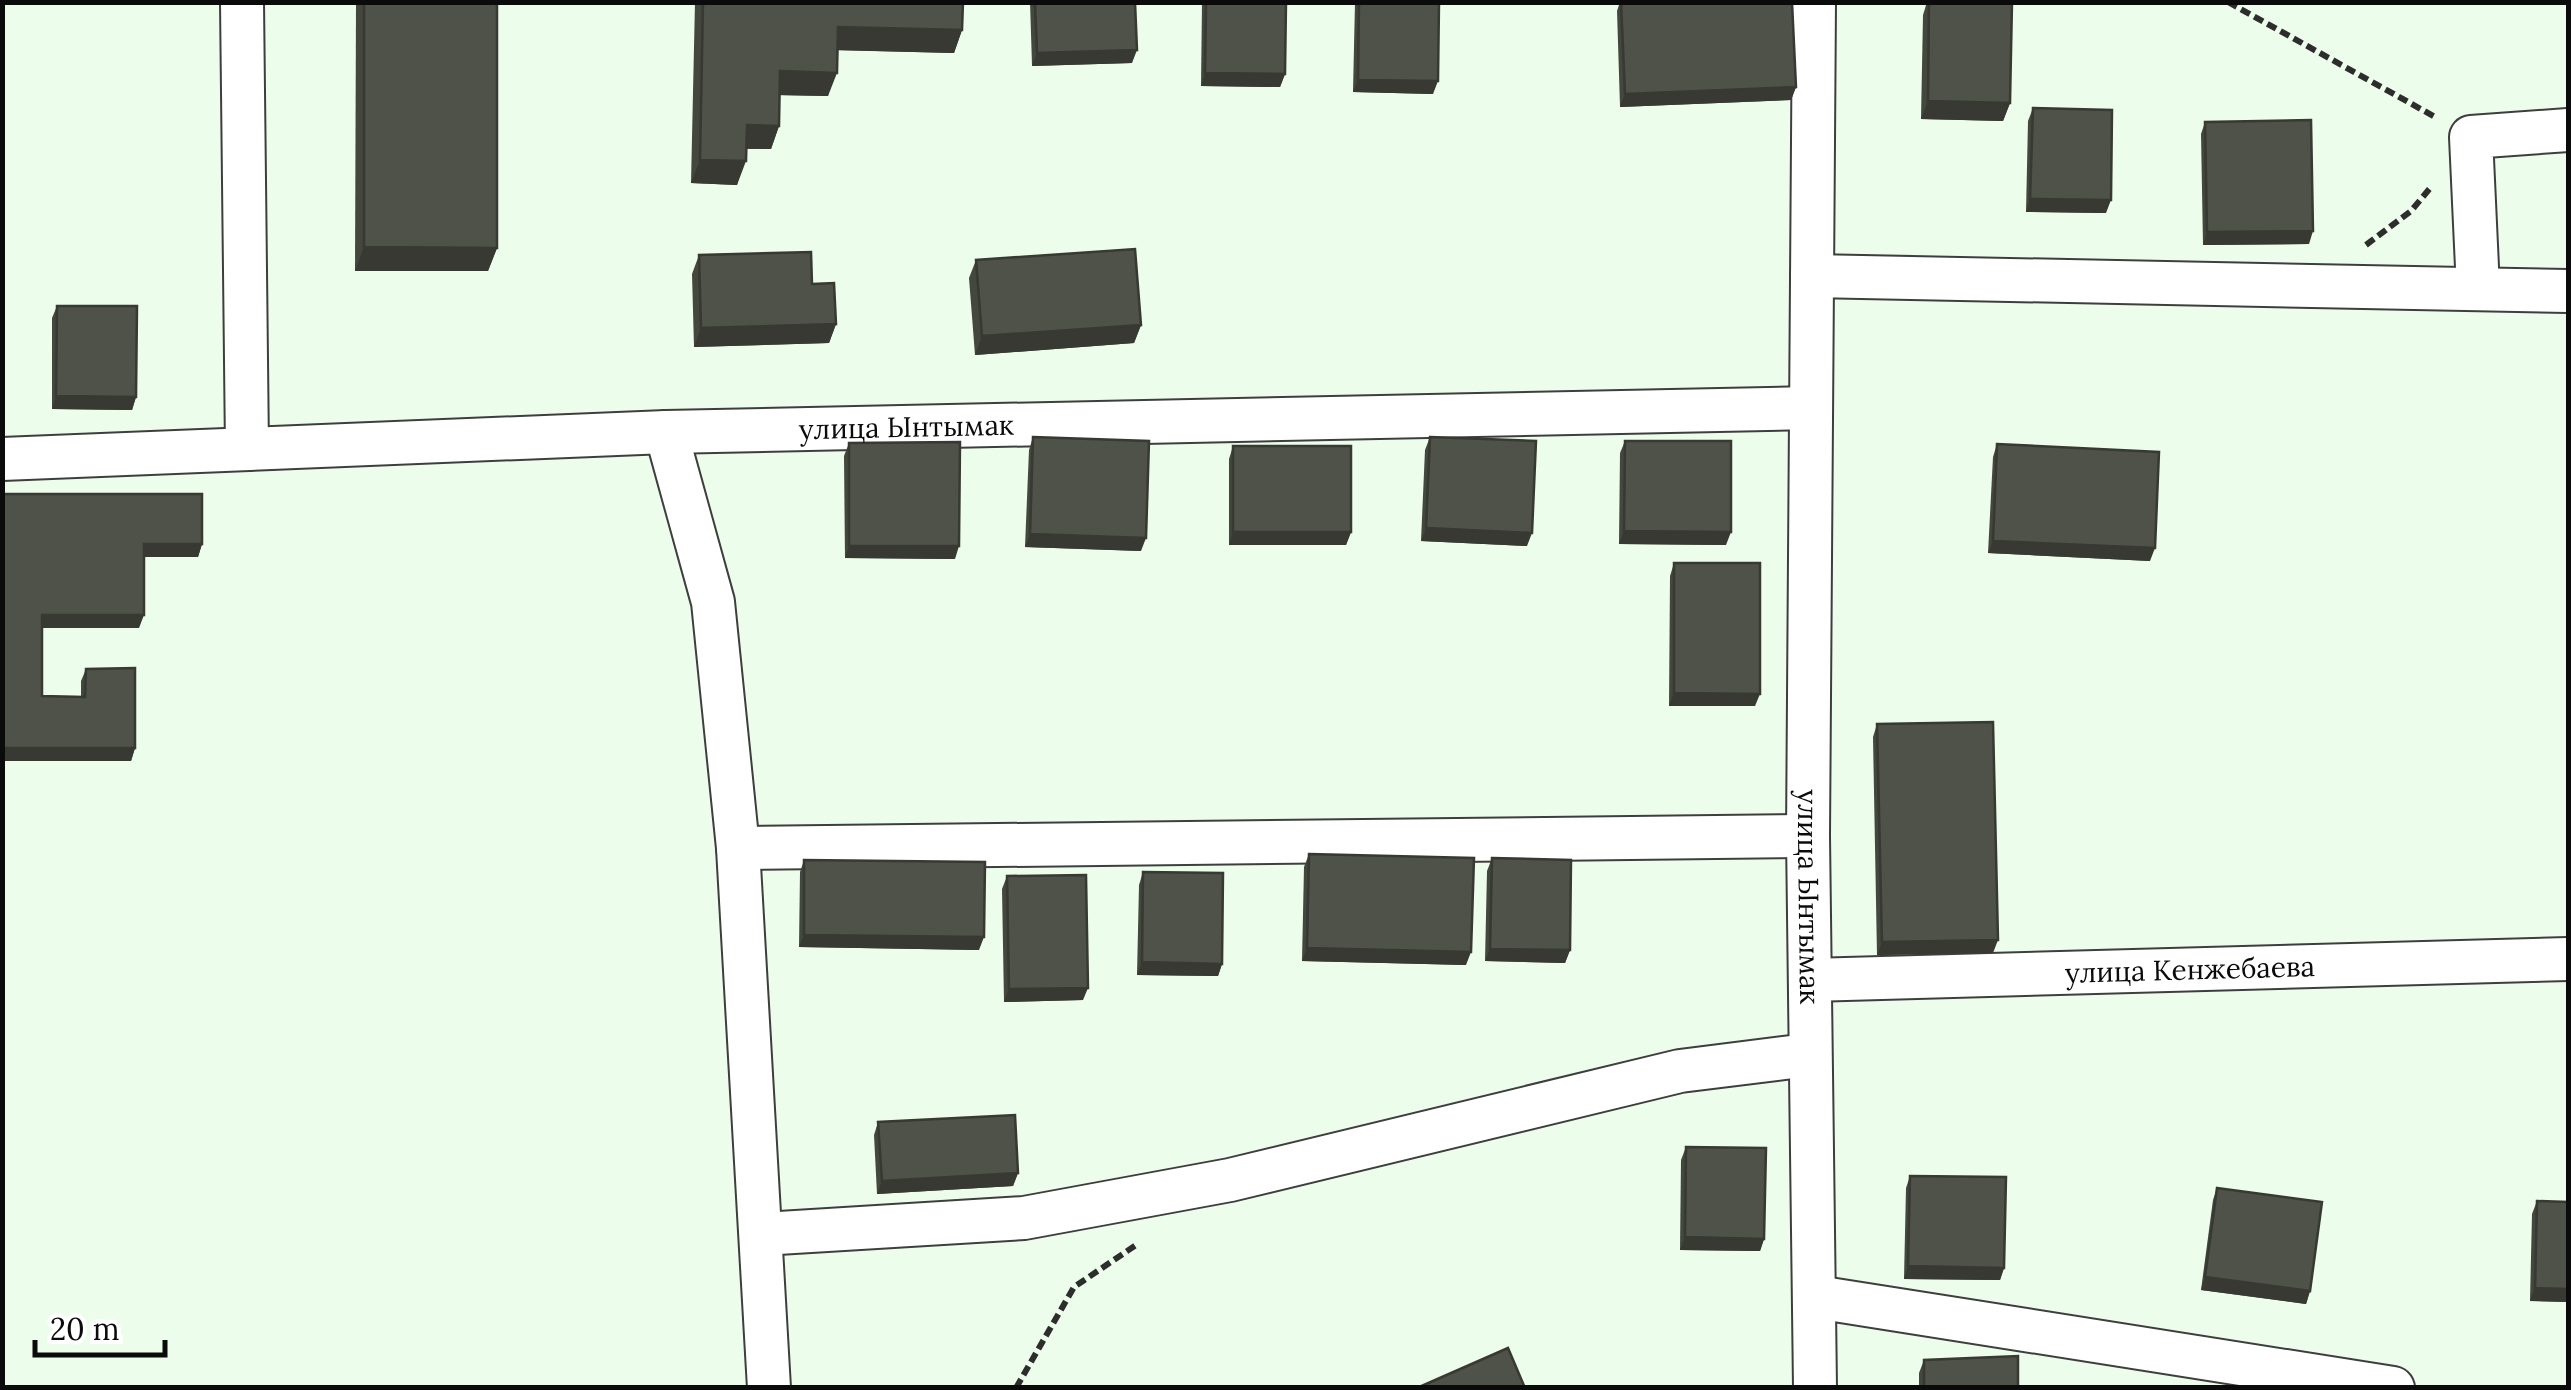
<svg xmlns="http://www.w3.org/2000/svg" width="2571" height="1390" viewBox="0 0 2571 1390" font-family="Lora,serif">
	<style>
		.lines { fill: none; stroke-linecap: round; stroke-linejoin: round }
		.minor-casing { stroke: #3e3e3e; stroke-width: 46 }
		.path { stroke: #2d2d2d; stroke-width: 6; stroke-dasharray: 10 5; stroke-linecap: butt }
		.minor { stroke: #fff; stroke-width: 42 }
		.wall { fill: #43473e }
		.shaded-wall { fill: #373932 }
		.building { fill: #4e5248; stroke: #373932; stroke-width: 2.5 }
		.labels { text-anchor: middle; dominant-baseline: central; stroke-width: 10; stroke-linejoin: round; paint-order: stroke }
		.street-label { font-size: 28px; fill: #0b0b0b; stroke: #fff }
	</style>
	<rect width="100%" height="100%" fill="#edfdeb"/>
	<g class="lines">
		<g class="minor-casing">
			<g id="minor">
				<path d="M242,2L247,449"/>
				<path id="s1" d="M1814,2L1808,836L1815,1388"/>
				<path d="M1812,276L2568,291"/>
				<path d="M2478,289L2471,137L2568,130"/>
				<path d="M666,432L713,602L738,848L769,1388"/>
				<path id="s2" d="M2,459L666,432L1811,408"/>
				<path d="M738,848L1808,836"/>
				<path id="s3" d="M1810,980L2568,959"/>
				<path d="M761,1234L1024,1218L1230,1180L1680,1071L1808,1055"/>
				<path d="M1816,1297L2393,1388"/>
			</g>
		</g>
		<g class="path">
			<path d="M2228,2L2437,118"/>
			<path d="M2366,245L2411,211L2431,187"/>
			<path d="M1016,1388L1074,1287L1139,1243"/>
		</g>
		<use href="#minor" class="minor"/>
	</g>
	<g class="wall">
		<path d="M356,2H497V248L488,271H355Z"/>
		<path d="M695,2H963L962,30L954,53L837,50L828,96L780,95L779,126L771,149H746L737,185L691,183Z"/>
		<path d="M1030,2H1135L1132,63L1032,66Z"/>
		<path d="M1202,2H1286L1285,74L1280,87L1201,86Z"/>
		<path d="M1355,2H1439L1433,94L1353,92Z"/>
		<path d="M1620,2H1792L1796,87L1791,100L1620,107L1617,11Z"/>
		<path d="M1927,2H2012L2010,103L2003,121L1921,119L1923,15Z"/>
		<path d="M2033,108L2106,213L2026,212L2028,121Z"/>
		<path d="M2205,122L2309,244L2203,245L2201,134Z"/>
		<path d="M699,255L812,284L836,324L829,343L694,347L692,274Z"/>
		<path d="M976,260L1141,325L1134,343L975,355L969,278Z"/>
		<path d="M57,306L136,397L132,410L52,409V318Z"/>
		<path d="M1033,437L1141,551L1025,547L1029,450Z"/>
		<path d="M1430,437L1527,546L1421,541L1425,450Z"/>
		<path d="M1625,441L1726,545L1619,544L1620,453Z"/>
		<path d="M849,443L955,559L845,558L844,456Z"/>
		<path d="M1997,444L2150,561L1988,553L1993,457Z"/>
		<path d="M1233,446L1351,532L1346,545H1229V459Z"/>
		<path d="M2,494L202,544L198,557H144L139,628H42V696L81,697V681L86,669L135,748L131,761H2Z"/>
		<path d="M1674,563L1755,706H1669L1670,576Z"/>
		<path d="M1877,724L1993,953L1877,955L1873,737Z"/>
		<path d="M1309,854L1466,965L1302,961L1304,867Z"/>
		<path d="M1492,858L1570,950L1565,963L1485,961L1487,871Z"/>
		<path d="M804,860L979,950L799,947L800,872Z"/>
		<path d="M1143,872L1222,964L1218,976L1137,975L1139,885Z"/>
		<path d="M1007,876L1083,1000L1004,1002L1002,889Z"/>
		<path d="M878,1122L1018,1173L1013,1186L877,1194L874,1135Z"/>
		<path d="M1686,1147L1764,1239L1760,1251L1680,1250L1681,1160Z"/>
		<path d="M1910,1176L2004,1268L2000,1280L1904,1279L1906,1188Z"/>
		<path d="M2217,1188L2310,1291L2306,1304L2201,1290L2213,1200Z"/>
		<path d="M2537,1201L2568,1202V1302L2530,1301L2532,1214Z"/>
		<path d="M1924,1360L2018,1388H1919V1373Z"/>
	</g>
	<g class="shaded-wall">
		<path d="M838,27L962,30L954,53L829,50Z"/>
		<path d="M1137,50L1132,63L1032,66L1037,53Z"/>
		<path d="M780,71L837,73L828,96L772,95Z"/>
		<path d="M1205,73L1285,74L1280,87L1201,86Z"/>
		<path d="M1358,80L1438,81L1433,94L1353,92Z"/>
		<path d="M1796,87L1791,100L1620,107L1625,94Z"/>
		<path d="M1928,101L2010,103L2003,121L1921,119Z"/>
		<path d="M747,125L779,126L771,149L739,148Z"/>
		<path d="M700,160L746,161L737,185L691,183Z"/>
		<path d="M2030,199L2111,200L2106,213L2026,212Z"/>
		<path d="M2313,231L2309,244L2203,245L2207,232Z"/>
		<path d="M364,247L497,248L488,271H355Z"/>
		<path d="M836,324L829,343L694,347L701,328Z"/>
		<path d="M1141,325L1134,343L975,355L982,336Z"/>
		<path d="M56,396L136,397L132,410L52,409Z"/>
		<path d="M1426,528L1532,533L1527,546L1421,541Z"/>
		<path d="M1624,531L1731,532L1726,545L1619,544Z"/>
		<path d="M1233,532H1351L1346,545H1229Z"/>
		<path d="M1030,534L1146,538L1141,551L1025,547Z"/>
		<path d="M1993,541L2155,548L2150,561L1988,553Z"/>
		<path d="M144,544H202L198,557H139Z"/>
		<path d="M849,546H959L955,559L845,558Z"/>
		<path d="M42,615H144L139,628H37Z"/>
		<path d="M1674,693L1760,694L1755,706H1669Z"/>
		<path d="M2,748H135L131,761H2Z"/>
		<path d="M804,935L984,937L979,950L799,947Z"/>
		<path d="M1998,940L1993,953L1877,955L1882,942Z"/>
		<path d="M1307,948L1471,952L1466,965L1302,961Z"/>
		<path d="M1490,949L1570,950L1565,963L1485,961Z"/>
		<path d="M1142,962L1222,964L1218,976L1137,975Z"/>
		<path d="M1088,988L1083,1000L1004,1002L1009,989Z"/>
		<path d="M1018,1173L1013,1186L877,1194L882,1181Z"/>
		<path d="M1685,1237L1764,1239L1760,1251L1680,1250Z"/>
		<path d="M1908,1266L2004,1268L2000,1280L1904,1279Z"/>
		<path d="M2205,1277L2310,1291L2306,1304L2201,1290Z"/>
		<path d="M2535,1288L2568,1289V1302L2530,1301Z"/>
	</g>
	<g class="building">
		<path d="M364,2H497V248L364,247Z"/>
		<path d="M703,2H963L962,30L838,27L837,73L780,71L779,126L747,125L746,161L700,160Z"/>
		<path d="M1035,2H1135L1137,50L1037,53Z"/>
		<path d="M1206,2H1286L1285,74L1205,73Z"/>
		<path d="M1359,2H1439L1438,81L1358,80Z"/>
		<path d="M1621,2H1792L1796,87L1625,94Z"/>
		<path d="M1929,2H2012L2010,103L1928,101Z"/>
		<path d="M2033,108L2112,110L2111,200L2030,199Z"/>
		<path d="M2311,120L2313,231L2207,232L2205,122Z"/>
		<path d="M1135,249L1141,325L982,336L976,260Z"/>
		<path d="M811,252L812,284L834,283L836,324L701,328L699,255Z"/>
		<path d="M57,306H137L136,397L56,396Z"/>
		<path d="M1033,437L1149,441L1146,538L1030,534Z"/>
		<path d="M1430,437L1536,441L1532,533L1426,528Z"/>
		<path d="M1625,441H1731V532L1624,531Z"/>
		<path d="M960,442L959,546H849V443Z"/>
		<path d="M1997,444L2159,452L2155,548L1993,541Z"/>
		<rect x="1233" y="446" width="118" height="86"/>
		<path d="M2,494H202V544H144V615H42V696L85,697L86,669L135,668V748H2Z"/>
		<path d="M1674,563H1760V694L1674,693Z"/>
		<path d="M1993,722L1998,940L1882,942L1877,724Z"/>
		<path d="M1309,854L1474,858L1471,952L1307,948Z"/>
		<path d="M1492,858L1571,860L1570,950L1490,949Z"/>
		<path d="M804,860L985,862L984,937L804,935Z"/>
		<path d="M1143,872L1223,873L1222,964L1142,962Z"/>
		<path d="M1086,875L1088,988L1009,989L1007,876Z"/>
		<path d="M1015,1115L1018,1173L882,1181L878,1122Z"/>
		<path d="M1686,1147L1766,1148L1764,1239L1685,1237Z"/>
		<path d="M1910,1176L2006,1177L2004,1268L1908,1266Z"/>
		<path d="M2217,1188L2322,1202L2310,1291L2205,1277Z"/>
		<path d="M2537,1201L2568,1202V1289L2535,1288Z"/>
		<path d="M1508,1348L1525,1388H1417Z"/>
		<path d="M2018,1356V1388H1924V1360Z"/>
	</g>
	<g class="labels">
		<g class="street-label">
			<text stroke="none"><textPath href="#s2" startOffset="905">улица Ынтымак</textPath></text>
			<text stroke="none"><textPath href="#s1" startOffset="895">улица Ынтымак</textPath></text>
			<text stroke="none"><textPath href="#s3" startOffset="380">улица Кенжебаева</textPath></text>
		</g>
	</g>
	<rect width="2571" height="1390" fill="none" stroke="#0b0b0b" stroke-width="10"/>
	<path d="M35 1340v15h130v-15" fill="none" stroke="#0b0b0b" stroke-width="5"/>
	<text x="50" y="1340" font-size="30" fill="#0b0b0b" stroke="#ffffff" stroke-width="8" paint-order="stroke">20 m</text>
</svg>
